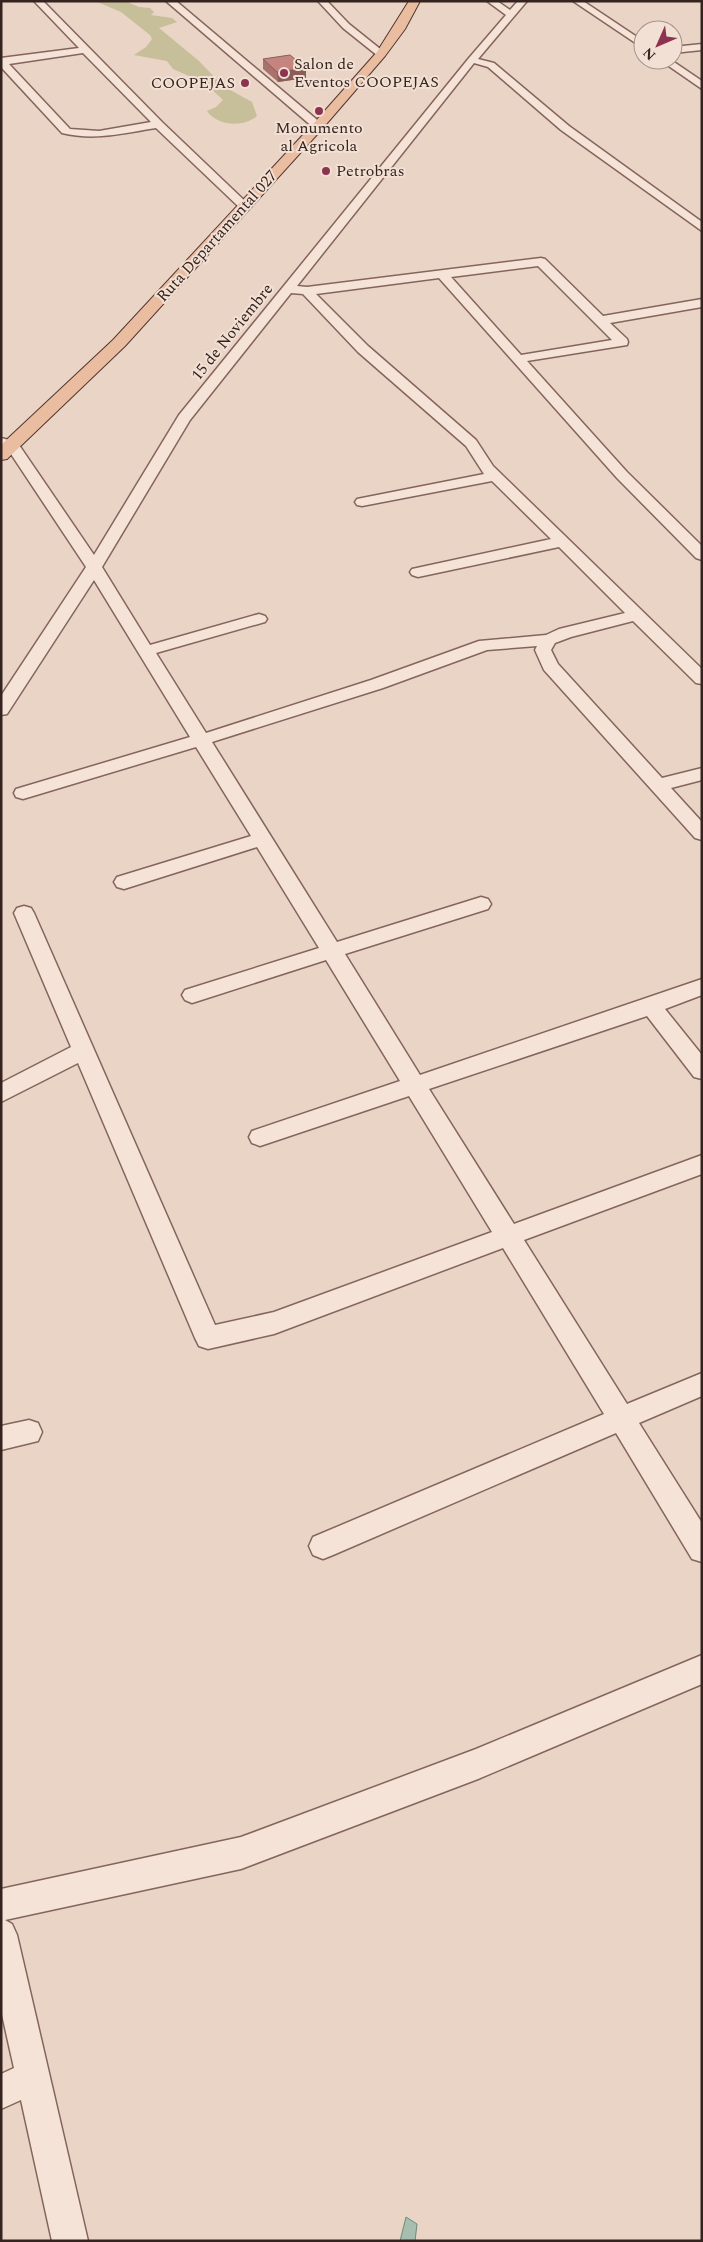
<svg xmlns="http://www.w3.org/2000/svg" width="703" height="2242" viewBox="0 0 703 2242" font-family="Spectral,serif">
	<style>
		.green { fill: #c7be9a }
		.water { fill: #a6beb0; stroke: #6e8b7b }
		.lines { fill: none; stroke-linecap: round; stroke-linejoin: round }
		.minor-casing { stroke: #84655d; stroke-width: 3 }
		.major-casing { stroke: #523631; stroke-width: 2 }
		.minor { fill: #f6e3d8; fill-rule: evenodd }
		.major { fill: #eabca0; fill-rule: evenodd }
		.wall { fill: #a9726c }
		.shaded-wall { fill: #8a5d58 }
		.building { fill: #c5857e; stroke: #8a5d58 }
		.poi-dot { fill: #8d324f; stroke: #f2e0d4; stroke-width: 2 }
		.labels { text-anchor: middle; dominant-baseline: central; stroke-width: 4; stroke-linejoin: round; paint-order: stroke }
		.far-poi-label { font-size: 16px; fill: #35231f; stroke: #f2e0d4; text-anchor: start }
		.far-street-label { font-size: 16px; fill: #35231f; stroke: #f2e0d4 }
	</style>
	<rect width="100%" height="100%" fill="#ead4c5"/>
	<path class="green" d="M95,1H125L139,7L150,8L154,12L151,15L172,18L177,22L159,28L199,61L223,86L252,102L257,116C244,128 217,126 207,111L216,107L223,100L205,83L173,69L167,61L134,55L146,47L152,39L150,35L121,12Z"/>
	<path class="water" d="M406,2217L417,2224L415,2241H400Z"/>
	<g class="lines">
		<g class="minor-casing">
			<g id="minor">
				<path d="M34,1H43L162,122L248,204L250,206L248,208H240L156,128C124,133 94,141 62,133L1,67V58L79,48ZM83,53L151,122L99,131L70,129L9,64Z"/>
				<path d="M166,1H176L322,124V128H314Z"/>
				<path d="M318,1H327L349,24L384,52V56H378L343,28Z"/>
				<path d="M487,1H497L510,10L518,1H527L478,59L494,63L569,126L702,222V231L561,130L488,67L474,63L297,286L307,287L541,258L545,259L603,316L702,299V307L610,323L627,339L628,342L627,345L527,361L627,472L702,546V560L696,558L617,478L439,278L316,294L368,346L476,440L493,466L702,669V684L696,683L633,621L571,637L555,643L551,650L558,664L662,778L702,768V780L671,788L702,822V840L695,838L544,670L535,650L537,646L487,650L383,688L212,742L337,942L481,897L488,899L491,904L488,909L345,954L420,1075L702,979V995L665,1009L702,1055V1079L694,1077L647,1016L429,1089L514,1224L702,1155V1174L524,1240L627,1404L702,1373V1396L639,1423L702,1523V1562L692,1559L616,1433L333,1555L323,1559L313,1555L309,1546L313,1537L604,1414L503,1248L274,1334L208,1349L199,1346L195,1338L78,1063L1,1102V1083L71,1047L14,913L17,908L24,906L31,908L34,913L215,1325L274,1312L492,1232L409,1096L260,1146L252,1143L249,1137L252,1131L400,1081L326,960L192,1003L185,1000L182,995L185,990L319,948L257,847L124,889L117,887L114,882L117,877L251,836L196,747L23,799L16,797L14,793L16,789L190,737L94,580L7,714L1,715V696L86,567L7,448L1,446V438L17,442L94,555L179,415L469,58L506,15ZM538,266L612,340L521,355L451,277ZM291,293L303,294L358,352L466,446L484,474L362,498L357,499L355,502L357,505L362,506L492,481L551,539L412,569L410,572L412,575L418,577L559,547L625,613L559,629L546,635L479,641L371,680L206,733L156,653L265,622L267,619L265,616L259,614L150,645L102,567L190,420Z"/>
				<path d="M573,1H583L643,41V48Z"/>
				<path d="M702,44V50L673,53V47Z"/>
				<path d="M660,60H671L702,81V89Z"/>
				<path d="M29,1420L38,1423L42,1432L38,1441L1,1450V1426Z"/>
				<path d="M702,1655V1684L478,1779L241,1869L5,1920L12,1924L17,1935L88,2241H52L21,2100L1,2109V2074L14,2068L1,2010V1889L241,1837L476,1749Z"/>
			</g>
		</g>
		<g class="major-casing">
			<path id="major" d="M409,1H420L405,29L385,56L322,129L125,346L7,459L1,460V445L113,340L314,123L377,52Z"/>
		</g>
		<use href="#minor" class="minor"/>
		<use href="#major" class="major"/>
	</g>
	<path class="wall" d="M263,59L306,68V78L278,82L263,69Z"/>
	<path class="shaded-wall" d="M306,68V78L278,82L277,72Z"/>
	<path class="building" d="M290,55L306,68L277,72L263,59Z"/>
	<g class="poi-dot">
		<circle cx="284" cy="73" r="5"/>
		<circle cx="245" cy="83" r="5"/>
		<circle cx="319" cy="111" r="5"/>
		<circle cx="326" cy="171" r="5"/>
	</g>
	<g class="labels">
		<g class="far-poi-label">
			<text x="294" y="64">Salon de<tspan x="294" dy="18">Eventos COOPEJAS</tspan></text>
			<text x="235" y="83" text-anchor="end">COOPEJAS</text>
			<text x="319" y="128" text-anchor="middle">Monumento<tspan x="319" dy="18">al Agricola</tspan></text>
			<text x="336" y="171">Petrobras</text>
		</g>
		<g class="far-street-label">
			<text transform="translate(217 236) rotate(-48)">Ruta Departamental 027</text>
			<text transform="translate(232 332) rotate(-51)">15 de Noviembre</text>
		</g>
	</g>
	<rect width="703" height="2242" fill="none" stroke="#35231f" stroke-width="5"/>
	<g transform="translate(658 45) rotate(225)"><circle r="24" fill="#f2e0d4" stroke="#a6948c"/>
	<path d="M0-4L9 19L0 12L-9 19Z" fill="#8d324f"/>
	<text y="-8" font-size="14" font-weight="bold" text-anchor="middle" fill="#35231f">N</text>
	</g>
</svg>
